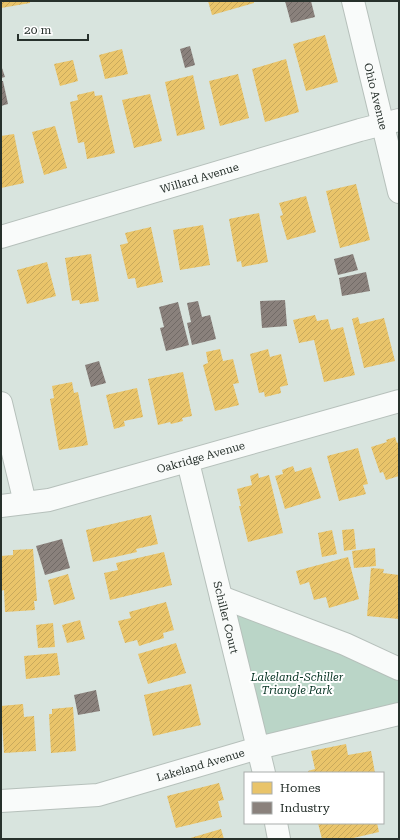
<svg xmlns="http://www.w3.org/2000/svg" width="400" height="840" viewBox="0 0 400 840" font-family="'Roboto Serif',serif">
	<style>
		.green { fill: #bad5c7 }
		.homes { fill: url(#homes-hatch) }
		.industry { fill: url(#industry-hatch) }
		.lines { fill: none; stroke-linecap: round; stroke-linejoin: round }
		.street-casing { stroke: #b6c0bb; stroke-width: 24 }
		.street { stroke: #f9fbfa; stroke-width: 22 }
		.labels { text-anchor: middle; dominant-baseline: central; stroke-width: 4; stroke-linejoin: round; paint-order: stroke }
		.street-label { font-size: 11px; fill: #27312c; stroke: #fff }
		.park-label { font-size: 11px; font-style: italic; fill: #043221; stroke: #fff }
	</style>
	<defs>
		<pattern id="homes-hatch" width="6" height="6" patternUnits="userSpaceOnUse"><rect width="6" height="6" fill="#e9c46a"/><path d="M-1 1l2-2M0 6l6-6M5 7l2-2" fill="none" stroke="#c8a95c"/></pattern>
		<pattern id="industry-hatch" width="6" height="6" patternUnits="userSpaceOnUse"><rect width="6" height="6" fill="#8a817c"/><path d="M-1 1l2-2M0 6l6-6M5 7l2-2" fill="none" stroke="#716a66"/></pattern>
	</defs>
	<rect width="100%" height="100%" fill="#d8e4de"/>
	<path class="green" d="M221,597L399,669V714L258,748Z"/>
	<g class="homes">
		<path d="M1,1H30V3L1,8Z"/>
		<path d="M208,1H254V3L212,15Z"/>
		<path d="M325,35L338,82L306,91L293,44Z"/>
		<path d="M122,49L128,74L105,79L99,55Z"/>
		<path d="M286,59L299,112L265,122L252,69Z"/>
		<path d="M73,60L78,81L60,86L54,64Z"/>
		<path d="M238,74L249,118L220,126L209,81Z"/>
		<path d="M193,75L205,129L177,136L165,82Z"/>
		<path d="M94,91L95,96L102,95L115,153L87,159L84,142L78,143L70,102L78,100L77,95Z"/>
		<path d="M150,94L162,141L134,148L122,100Z"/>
		<path d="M55,126L67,168L44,175L32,132Z"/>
		<path d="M14,134L24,183L1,188V136Z"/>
		<path d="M356,184L370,240L340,248L326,191Z"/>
		<path d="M306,196L316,232L287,240L280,216L283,215L279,203Z"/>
		<path d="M259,213L268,262L242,267L241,261L237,262L229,219Z"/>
		<path d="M203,225L210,265L180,270L173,230Z"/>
		<path d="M151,227L163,282L137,288L135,278L128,279L120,245L128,243L125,233Z"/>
		<path d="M91,254L99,301L80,304L79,300L72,301L65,258Z"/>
		<path d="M47,262L56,296L27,304L17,270Z"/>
		<path d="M315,315L317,321L328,319L331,330L343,327L355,375L324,382L314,340L299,343L293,320Z"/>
		<path d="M358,317L360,324L384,318L395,361L364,368L352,319Z"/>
		<path d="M220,349L223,361L233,359L239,383L233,384L239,405L215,411L203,365L208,363L206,352Z"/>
		<path d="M268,349L270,357L281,354L288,385L280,387L281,393L265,397L264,392L259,393L250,354Z"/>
		<path d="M183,372L192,416L182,418L183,421L171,424L170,422L158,425L148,379Z"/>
		<path d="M72,382L74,393L78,392L88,445L59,450L50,399L54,398L52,386Z"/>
		<path d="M137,388L143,417L124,421L125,426L114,429L106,395Z"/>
		<path d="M395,437L397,443L399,442V476L386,480L383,472L380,473L371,447L387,442L386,440Z"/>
		<path d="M358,448L368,484L363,485L366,494L339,501L327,456Z"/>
		<path d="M293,466L295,472L311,467L321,498L285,509L275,476L283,474L282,470Z"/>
		<path d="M258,473L259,478L269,475L283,533L248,542L239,506H241L237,489L252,485L250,476Z"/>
		<path d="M151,515L158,544L136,549L137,552L93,562L86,530Z"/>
		<path d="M354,529L356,549L344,551L342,530Z"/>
		<path d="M332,530L337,554L322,557L318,533Z"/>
		<path d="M375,548L376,566L354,568L352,551Z"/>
		<path d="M33,549L37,601H34L35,610L5,612L4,590L1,591V556L13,555V550Z"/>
		<path d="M164,552L172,585L110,600L104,573L118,570L116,563Z"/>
		<path d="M348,557L359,599L329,608L326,597L314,600L309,582L300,585L296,571Z"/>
		<path d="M371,568L384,569L383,573L399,575V619L367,616Z"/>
		<path d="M68,574L75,599L54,605L48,580Z"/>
		<path d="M166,602L174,630L163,633L164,638L139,646L137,640L125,643L118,621L131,618L129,612Z"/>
		<path d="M80,620L85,639L67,643L62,625Z"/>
		<path d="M53,623L55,647L38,648L36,625Z"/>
		<path d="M176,643L186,673L148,684L138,654Z"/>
		<path d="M57,653L60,675L26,679L24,656Z"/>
		<path d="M191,684L201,725L153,736L144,695Z"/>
		<path d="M23,704L24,717L34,716L36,751L4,753L1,706Z"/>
		<path d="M73,707L76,751L51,753L49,714H52V709Z"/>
		<path d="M346,744L348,755L371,751L375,773H309L308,771L315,769L311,751Z"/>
		<path d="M219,783L224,800L218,801L222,817L176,828L167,796Z"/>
		<path d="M318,823H377L379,832L349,839H322Z"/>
		<path d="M221,829L224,839H187Z"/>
	</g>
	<g class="industry">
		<path d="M285,1H311L315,17L291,23Z"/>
		<path d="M190,46L195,65L185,68L180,49Z"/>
		<path d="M1,65L5,77L1,78Z"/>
		<path d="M1,81H3L8,104L1,106Z"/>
		<path d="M353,254L358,270L338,275L334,259Z"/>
		<path d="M366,272L370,291L342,296L339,278Z"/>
		<path d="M285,300L287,326L262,328L260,301Z"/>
		<path d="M198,301L202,317L210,315L216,339L192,345L187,323L191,322L187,303Z"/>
		<path d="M178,302L189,345L166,351L160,328L164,327L159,307Z"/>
		<path d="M99,361L106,383L91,387L85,365Z"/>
		<path d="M62,539L70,568L45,575L36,546Z"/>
		<path d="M96,690L100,711L78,715L74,695Z"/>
	</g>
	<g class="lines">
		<g class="street-casing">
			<g id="street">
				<path id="s1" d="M353,1L399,192"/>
				<path id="s2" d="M1,237L360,130L399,120"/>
				<path d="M1,403L25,503"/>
				<path id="s3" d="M188,462L264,773"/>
				<path id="s4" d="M1,506L49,500L399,401"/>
				<path d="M221,597L345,644L399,669"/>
				<path id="s5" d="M1,801L98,795L258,748L399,714"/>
				<path d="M276,823L279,839"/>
			</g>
		</g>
		<use href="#street" class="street"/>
	</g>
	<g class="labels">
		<g class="street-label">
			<text stroke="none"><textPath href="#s1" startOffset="98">Ohio Avenue</textPath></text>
			<text stroke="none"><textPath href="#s2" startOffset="207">Willard Avenue</textPath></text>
			<text stroke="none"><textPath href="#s4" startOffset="206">Oakridge Avenue</textPath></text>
			<text stroke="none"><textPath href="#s3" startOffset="160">Schiller Court</textPath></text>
			<text stroke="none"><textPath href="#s5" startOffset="204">Lakeland Avenue</textPath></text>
		</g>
		<g class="park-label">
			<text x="297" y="677">Lakeland-Schiller<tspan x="297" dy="13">Triangle Park</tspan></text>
		</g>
	</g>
	<rect width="400" height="840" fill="none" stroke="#27312c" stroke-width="4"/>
	<rect x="244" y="772" width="140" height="52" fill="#ffffff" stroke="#a9adab"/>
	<rect x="252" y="782" width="20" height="12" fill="#e9c46a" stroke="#a9adab"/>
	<text x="280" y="792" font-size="12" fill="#27312c">Homes</text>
	<rect x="252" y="802" width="20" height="12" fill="#8a817c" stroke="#a9adab"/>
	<text x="280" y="812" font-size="12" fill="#27312c">Industry</text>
	<path d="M18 34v6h70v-6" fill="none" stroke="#27312c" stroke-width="2"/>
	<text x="24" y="34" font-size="12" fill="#27312c" stroke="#ffffff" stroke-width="3" paint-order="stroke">20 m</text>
</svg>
